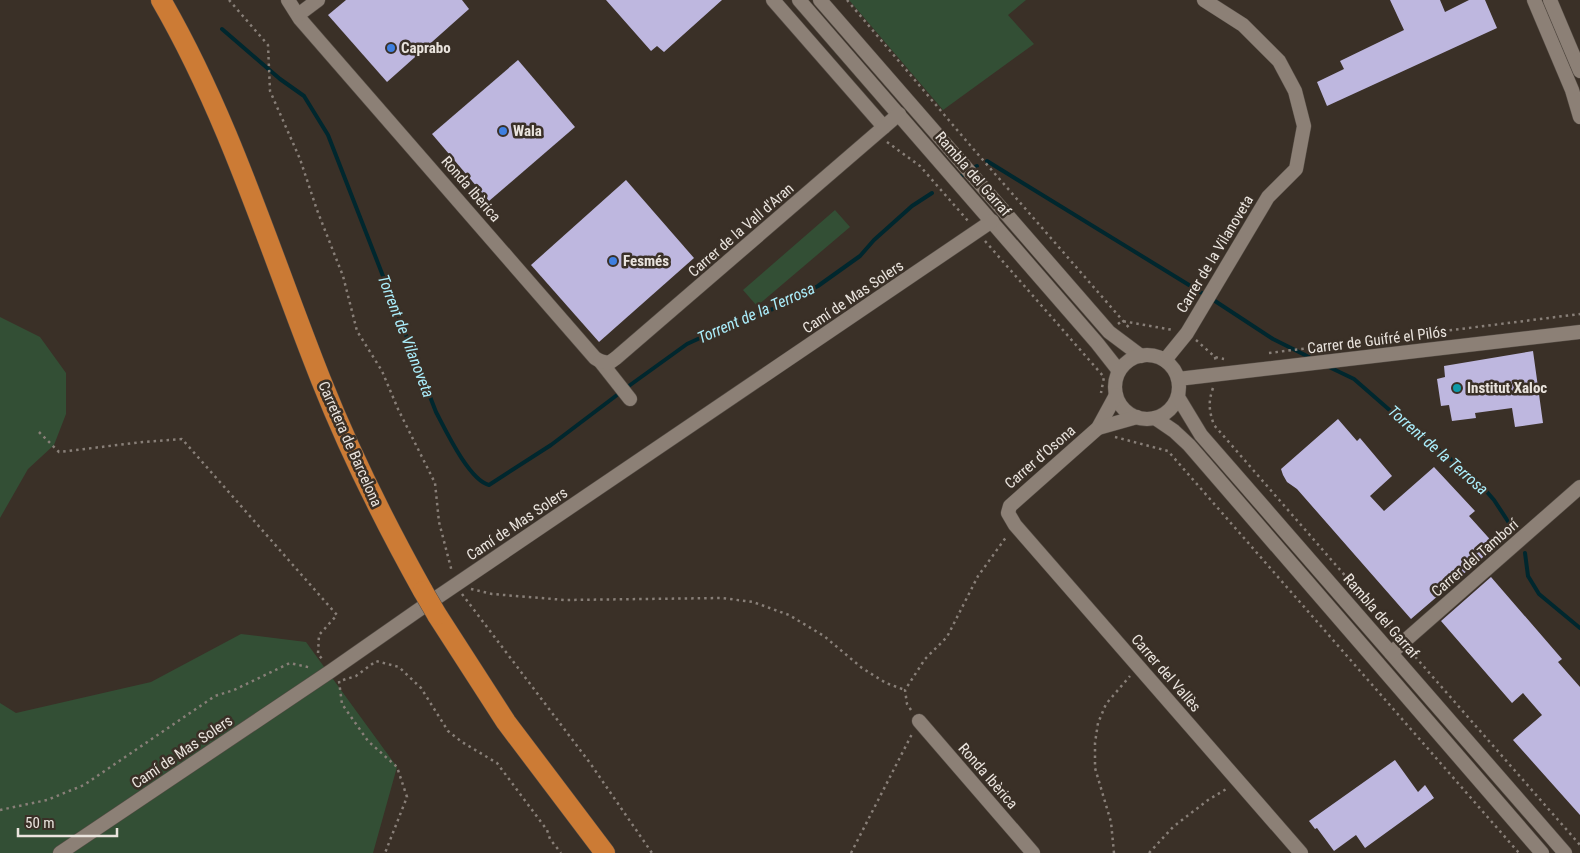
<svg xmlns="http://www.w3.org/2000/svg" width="1580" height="853" viewBox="0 0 1580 853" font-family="'Roboto Condensed',sans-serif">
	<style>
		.green { fill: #334f35 }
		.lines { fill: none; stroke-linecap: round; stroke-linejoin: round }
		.stream { stroke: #00272e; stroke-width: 4 }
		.building { fill: #beb7df }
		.minor-casing { stroke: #554c45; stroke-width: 15 }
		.highway-casing { stroke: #554c45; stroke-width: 21 }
		.path { stroke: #887f78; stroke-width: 2.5; stroke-dasharray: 2.5 4; stroke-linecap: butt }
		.minor { stroke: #8c8076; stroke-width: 14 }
		.highway { stroke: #cc7b35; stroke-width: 20 }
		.highway-bridge-casing { stroke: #554c45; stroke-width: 21; stroke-linecap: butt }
		.highway-bridge { stroke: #cc7b35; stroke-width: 20 }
		.shop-dot { fill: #3f7fe0; stroke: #3a3027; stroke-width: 2 }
		.culture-dot { fill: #0f9aa8; stroke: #3a3027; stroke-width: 2 }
		.labels { text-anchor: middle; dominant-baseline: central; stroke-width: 5; stroke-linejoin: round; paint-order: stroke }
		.poi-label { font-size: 15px; font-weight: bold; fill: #eae4de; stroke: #3a3027; text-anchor: start }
		.street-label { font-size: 15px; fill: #eae4de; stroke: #3a3027 }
		.water-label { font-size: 16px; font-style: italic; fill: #abeefc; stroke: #3a3027 }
	</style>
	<rect width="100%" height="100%" fill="#3a3027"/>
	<g class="green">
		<path d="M849,0H1026L1008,15L1034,44L943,110Z"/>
		<path d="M835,210L850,227L757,306L743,290Z"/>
		<path d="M0,317L40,337L66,373V414L54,445L28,469L0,518Z"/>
		<path d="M241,634L306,642L397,767L373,853H0V703L16,713L151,682Z"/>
	</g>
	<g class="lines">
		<g class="stream">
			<path d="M222,29L280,79L304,96L328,135L436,412C446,431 469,480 489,485L551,445L621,392"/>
			<path d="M987,161L1202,293"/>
			<path d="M958,178L977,166"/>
			<path d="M1215,301L1273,339L1311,358"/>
			<path d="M1327,366L1354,379L1409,427L1473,476L1494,500L1513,529"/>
			<path d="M626,388L687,344L737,321L779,307L818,286L860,256L874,240L912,206L932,193"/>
			<path d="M1525,553L1528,576L1539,594L1580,628"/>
		</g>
	</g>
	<g class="building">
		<path d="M346,0H462L469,9L387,82L328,15Z"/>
		<path d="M606,0H722L664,52L657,46L651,51Z"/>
		<path d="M1390,0H1440L1445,12L1469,0H1485L1497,28L1327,106L1317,82L1344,69L1340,61L1404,30Z"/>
		<path d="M518,60L575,127L489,201L432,134Z"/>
		<path d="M626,180L694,258L599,342L531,265Z"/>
		<path d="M1533,351L1543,423L1515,427L1512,408L1475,413L1476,418L1452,421L1449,405L1441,406L1437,379L1445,377L1444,366Z"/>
		<path d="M1338,419L1357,441L1360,438L1392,476L1370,496L1384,511L1434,467L1475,511L1469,516L1496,546L1411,619L1297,489L1287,482L1283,475L1281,469Z"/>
		<path d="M1491,577L1562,659L1558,662L1580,687V815L1513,740L1542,715L1523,693L1512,703L1441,621Z"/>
		<path d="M1395,760L1418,792L1425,785L1434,798L1365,848L1356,835L1334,851L1317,828L1315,829L1309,821Z"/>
	</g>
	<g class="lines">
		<g class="minor-casing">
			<g id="minor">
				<path d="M288,0L300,19L595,358L600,361L630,399"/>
				<path d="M773,0L884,127"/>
				<path d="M799,0L1097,343L1119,371"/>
				<path d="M820,0L1109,332L1141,356"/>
				<path d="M1534,0L1572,90L1580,117"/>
				<path d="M1550,0L1580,71"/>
				<path d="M298,15L318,0"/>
				<circle cx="1147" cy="387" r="32"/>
				<path d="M1165,360L1187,333L1268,197L1296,169L1304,126L1295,91L1279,61L1243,25L1204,0"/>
				<path d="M600,361L609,363L616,358L899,114"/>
				<path d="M1178,379L1580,332"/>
				<path d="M1116,395L1098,428L1010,506L1008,513L1015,525L1301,853"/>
				<path d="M1178,397L1201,435L1565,853"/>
				<path d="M1155,418L1174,431L1189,445L1542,853"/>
				<path d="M1098,428L1137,417"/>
				<path d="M1391,653L1580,487"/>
				<path d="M919,721L1033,853"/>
				<path d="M60,853L331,671L417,611L992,221"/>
			</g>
		</g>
		<g class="highway-casing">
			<g id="highway">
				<path d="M161,0C230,119 270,252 321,380C350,453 385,523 423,591"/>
				<path d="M437,615L506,722L605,853"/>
			</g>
		</g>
		<g class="path">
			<path d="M229,0L268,45L270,91L300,159L317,210L343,276L357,331L382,371L398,409L435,483L439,522L452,572"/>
			<path d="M847,0L969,144L1131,330"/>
			<path d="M887,142L920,166L969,222"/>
			<path d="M985,241L1104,377L1101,393"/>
			<path d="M1118,324L1122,321L1173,330"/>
			<path d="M1196,340L1215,357L1224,359"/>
			<path d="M1269,353L1580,314"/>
			<path d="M1215,357L1216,363"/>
			<path d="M1213,388C1208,402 1209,411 1214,425L1395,633"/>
			<path d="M39,432L59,452L143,442L182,439L337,615L319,635L318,654L323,660"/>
			<path d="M1115,437L1168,451L1519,853"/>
			<path d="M471,589L492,594L565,600L722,598L753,602L789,615L824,636L862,668L886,683L905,690"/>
			<path d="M462,594L590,763L652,853"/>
			<path d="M1411,652L1580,845"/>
			<path d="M343,680L356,676L376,661L399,667L421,688L448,731L462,742L497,763L547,830L550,839L561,853"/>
			<path d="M339,681L342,704L368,741L397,767L407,797L385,853"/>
			<path d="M911,710L907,704L905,690L925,659L947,637L978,576L1007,536"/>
			<path d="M0,810L47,800L84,785L215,696L234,690L290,663L312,668"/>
			<path d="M851,853L913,732"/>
			<path d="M1114,853L1111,822L1095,768V743L1098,723L1106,704L1130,676"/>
			<path d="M1149,853L1173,827L1208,800L1228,788"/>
		</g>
		<use href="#minor" class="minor"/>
		<use href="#highway" class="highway"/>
		<g class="highway-bridge-casing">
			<path id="highway-bridge" d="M423,591L437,615"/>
		</g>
		<use href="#highway-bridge" class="highway-bridge"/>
	</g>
	<g class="shop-dot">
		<circle cx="391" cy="48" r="5"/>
		<circle cx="503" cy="131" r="5"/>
		<circle cx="613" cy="261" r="5"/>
	</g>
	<circle class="culture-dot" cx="1457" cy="388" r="5"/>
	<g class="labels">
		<g class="poi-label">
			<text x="401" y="48">Caprabo</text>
			<text x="513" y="131">Wala</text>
			<text x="623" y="261">Fesmés</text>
			<text x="1467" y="388">Institut Xaloc</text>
		</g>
		<g class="street-label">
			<text transform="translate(973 174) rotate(49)">Rambla del Garraf</text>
			<text transform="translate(471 189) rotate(49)">Ronda Ibèrica</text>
			<text transform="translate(741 230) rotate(-41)">Carrer de la Vall d'Aran</text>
			<text transform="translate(1215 254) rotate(-59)">Carrer de la Vilanoveta</text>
			<text transform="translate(853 297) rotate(-34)">Camí de Mas Solers</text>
			<text transform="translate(1377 340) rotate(-7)">Carrer de Guifré el Pilós</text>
			<text transform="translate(350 444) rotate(66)">Carretera de Barcelona</text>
			<text transform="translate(1040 457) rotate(-41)">Carrer d'Osona</text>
			<text transform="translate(517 524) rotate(-34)">Camí de Mas Solers</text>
			<text transform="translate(1475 558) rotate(-41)">Carrer del Tamborí</text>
			<text transform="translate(1381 616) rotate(49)">Rambla del Garraf</text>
			<text transform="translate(1166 673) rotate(49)">Carrer del Vallès</text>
			<text transform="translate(182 752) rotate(-34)">Camí de Mas Solers</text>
			<text transform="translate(988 776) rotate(49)">Ronda Ibèrica</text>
		</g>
		<g class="water-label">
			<text transform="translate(756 313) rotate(-24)">Torrent de la Terrosa</text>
			<text transform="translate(406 336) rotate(69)">Torrent de Vilanoveta</text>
			<text transform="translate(1438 450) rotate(41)">Torrent de la Terrosa</text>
		</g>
	</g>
	<path d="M18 828v8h99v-8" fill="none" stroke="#eae4de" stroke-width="2.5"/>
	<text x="25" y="828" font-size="15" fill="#eae4de" stroke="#3a3027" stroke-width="4" paint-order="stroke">50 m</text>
</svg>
